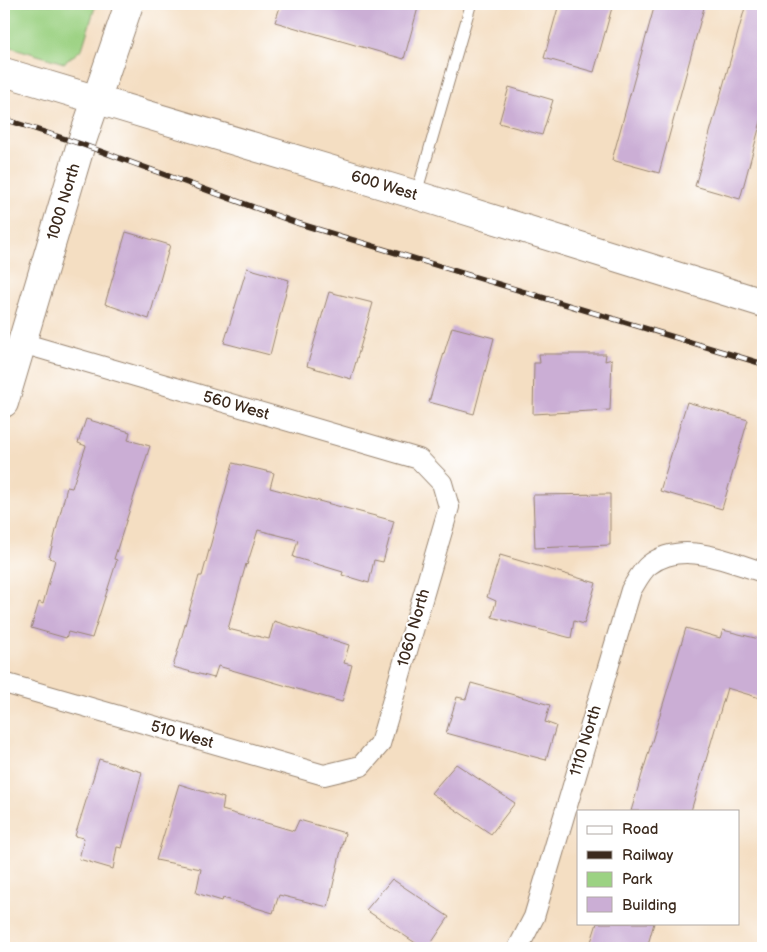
<svg xmlns="http://www.w3.org/2000/svg" width="767" height="952" viewBox="0 0 767 952" font-family="'Balsamiq Sans',sans-serif">
	<style>
		.green { fill: #9cd283; stroke: #6c7e50 }
		.building { fill: #cbaed5 }
		.lines { fill: none; stroke-linecap: round; stroke-linejoin: round }
		.lane-casing { stroke: #988470; stroke-width: 12 }
		.street-casing { stroke: #988470; stroke-width: 22 }
		.secondary-casing { stroke: #988470; stroke-width: 30 }
		.lane { stroke: #fff; stroke-width: 10 }
		.street { stroke: #fff; stroke-width: 20 }
		.secondary { stroke: #fff; stroke-width: 28 }
		.rail-casing { stroke: #3b2a1e; stroke-width: 5.5 }
		.rail { stroke: #fff; stroke-width: 4; stroke-dasharray: 11; stroke-linecap: butt }
		.labels { text-anchor: middle; dominant-baseline: central; stroke-width: 4; stroke-linejoin: round; paint-order: stroke }
		.street-label { font-size: 16px; fill: #3b2a1e; stroke: #fff }
	</style>
	<rect width="100%" height="100%" fill="#fff"/>
	<filter id="ink" filterUnits="userSpaceOnUse"><feTurbulence type="fractalNoise" baseFrequency=".02" numOctaves="2"/><feDisplacementMap in="SourceGraphic" scale="10" xChannelSelector="R" yChannelSelector="G"/><feConvolveMatrix kernelMatrix="1 2 1 2 8 2 1 2 1" color-interpolation-filters="sRGB"/></filter>
	<filter id="wash" filterUnits="userSpaceOnUse"><feTurbulence type="fractalNoise" baseFrequency=".0096" numOctaves="4" result="noise"/><feDisplacementMap in="SourceGraphic" scale="20" xChannelSelector="R" yChannelSelector="G"/><feGaussianBlur stdDeviation="1.12" result="paint"/><feColorMatrix in="noise" values="0 0 0 0 0 0 0 0 0 0 0 0 0 0 0 0 0 1.4 0 .05"/><feComposite in="paint" operator="in"/></filter>
	<g filter="url(#wash)">
		<rect width="100%" height="100%" fill="#f4dec2"/>
		<path class="green" d="M4,4H96L82,49L64,63L4,45Z"/>
		<g id="blocks">
			<g class="building">
				<path d="M281,4H419L404,59L275,22Z"/>
				<path d="M559,4H613L594,72L544,58Z"/>
				<path d="M655,4H705L659,173L612,160Z"/>
				<path d="M746,4H763V114L740,199L695,186Z"/>
				<path d="M509,87L553,100L542,135L499,123Z"/>
				<path d="M126,232L170,245L149,319L105,304Z"/>
				<path d="M247,268L289,280L270,355L224,343Z"/>
				<path d="M329,292L373,303L351,379L307,366Z"/>
				<path d="M452,327L494,338L474,414L429,402Z"/>
				<path d="M539,354H606L605,361L612,359L610,410L533,414L534,363H540Z"/>
				<path d="M687,402L748,420L722,509L660,491Z"/>
				<path d="M86,419L130,432L128,440L150,446L114,559L117,560L92,638L68,632L66,638L31,628L39,602L43,604L55,560L49,558L67,487L72,488L86,446L78,443Z"/>
				<path d="M233,463L274,473L270,488L394,521L383,562L374,560L369,583L342,575L343,572L293,557L298,540L258,530L247,565L246,564L228,629L269,639L274,621L349,645L344,663L352,665L342,702L218,666L214,678L173,667L199,576H202Z"/>
				<path d="M610,494V545L535,548L533,495Z"/>
				<path d="M500,555L596,583L584,624L574,621L571,638L492,617L496,601L487,597Z"/>
				<path d="M686,628L720,638L723,630L763,640V699L727,688L691,811H631Z"/>
				<path d="M471,683L550,705L545,722L556,726L546,760L446,733L457,697L466,699Z"/>
				<path d="M99,759L142,772L122,848L117,847L113,869L79,859L84,838L75,836Z"/>
				<path d="M456,764L515,803L491,834L431,793Z"/>
				<path d="M179,784L224,798L222,810L294,831L299,820L345,833L328,907L279,895L273,913L223,898L222,901L196,893L201,869L156,860Z"/>
				<path d="M392,879L449,917L428,948H423L366,910Z"/>
				<path d="M597,923H654L647,948H589Z"/>
			</g>
		</g>
	</g>
	<g filter="url(#ink)">
		<use href="#blocks" fill-opacity="0" stroke="#988470" stroke-width="1"/>
		<g class="lines">
			<g class="lane-casing">
				<path id="lane" d="M416,195L471,4"/>
			</g>
			<g class="street-casing">
				<g id="street">
					<path d="M4,683L324,775L361,766L380,744L449,507L442,483L419,459L22,343"/>
					<path d="M518,948L534,917L631,590C636,582 642,570 649,565C683,539 728,562 763,572"/>
				</g>
			</g>
			<g class="secondary-casing">
				<g id="secondary">
					<path d="M4,72L416,195L763,303"/>
					<path d="M4,403L81,144L129,4"/>
				</g>
			</g>
			<use href="#lane" class="lane"/>
			<use href="#street" class="street"/>
			<use href="#secondary" class="secondary"/>
			<g class="rail-casing">
				<path id="rail" d="M4,119L81,144L297,223L763,364"/>
			</g>
			<use href="#rail" class="rail"/>
		</g>
	</g>
	<g class="labels">
		<g class="street-label">
			<text transform="translate(384 186) rotate(17)">600 West</text>
			<text transform="translate(64 202) rotate(-73)">1000 North</text>
			<text transform="translate(236 406) rotate(16)">560 West</text>
			<text transform="translate(414 628) rotate(-74)">1060 North</text>
			<text transform="translate(182 735) rotate(16)">510 West</text>
			<text transform="translate(586 741) rotate(-73)">1110 North</text>
		</g>
	</g>
	<rect width="767" height="952" fill="none" stroke="#fff" stroke-width="20"/>
	<rect x="577" y="810" width="162" height="115" fill="#ffffff" stroke="#b1aaa5"/>
	<rect x="587" y="826" width="25" height="8" fill="#ffffff" stroke="#b1aaa5"/>
	<text x="622" y="834" font-size="15" fill="#3b2a1e">Road</text>
	<rect x="587" y="851" width="25" height="8" fill="#3b2a1e" stroke="#b1aaa5"/>
	<text x="622" y="860" font-size="15" fill="#3b2a1e">Railway</text>
	<rect x="587" y="872" width="25" height="15" fill="#9cd283" stroke="#b1aaa5"/>
	<text x="622" y="884" font-size="15" fill="#3b2a1e">Park</text>
	<rect x="587" y="897" width="25" height="15" fill="#cbaed5" stroke="#b1aaa5"/>
	<text x="622" y="910" font-size="15" fill="#3b2a1e">Building</text>
</svg>
